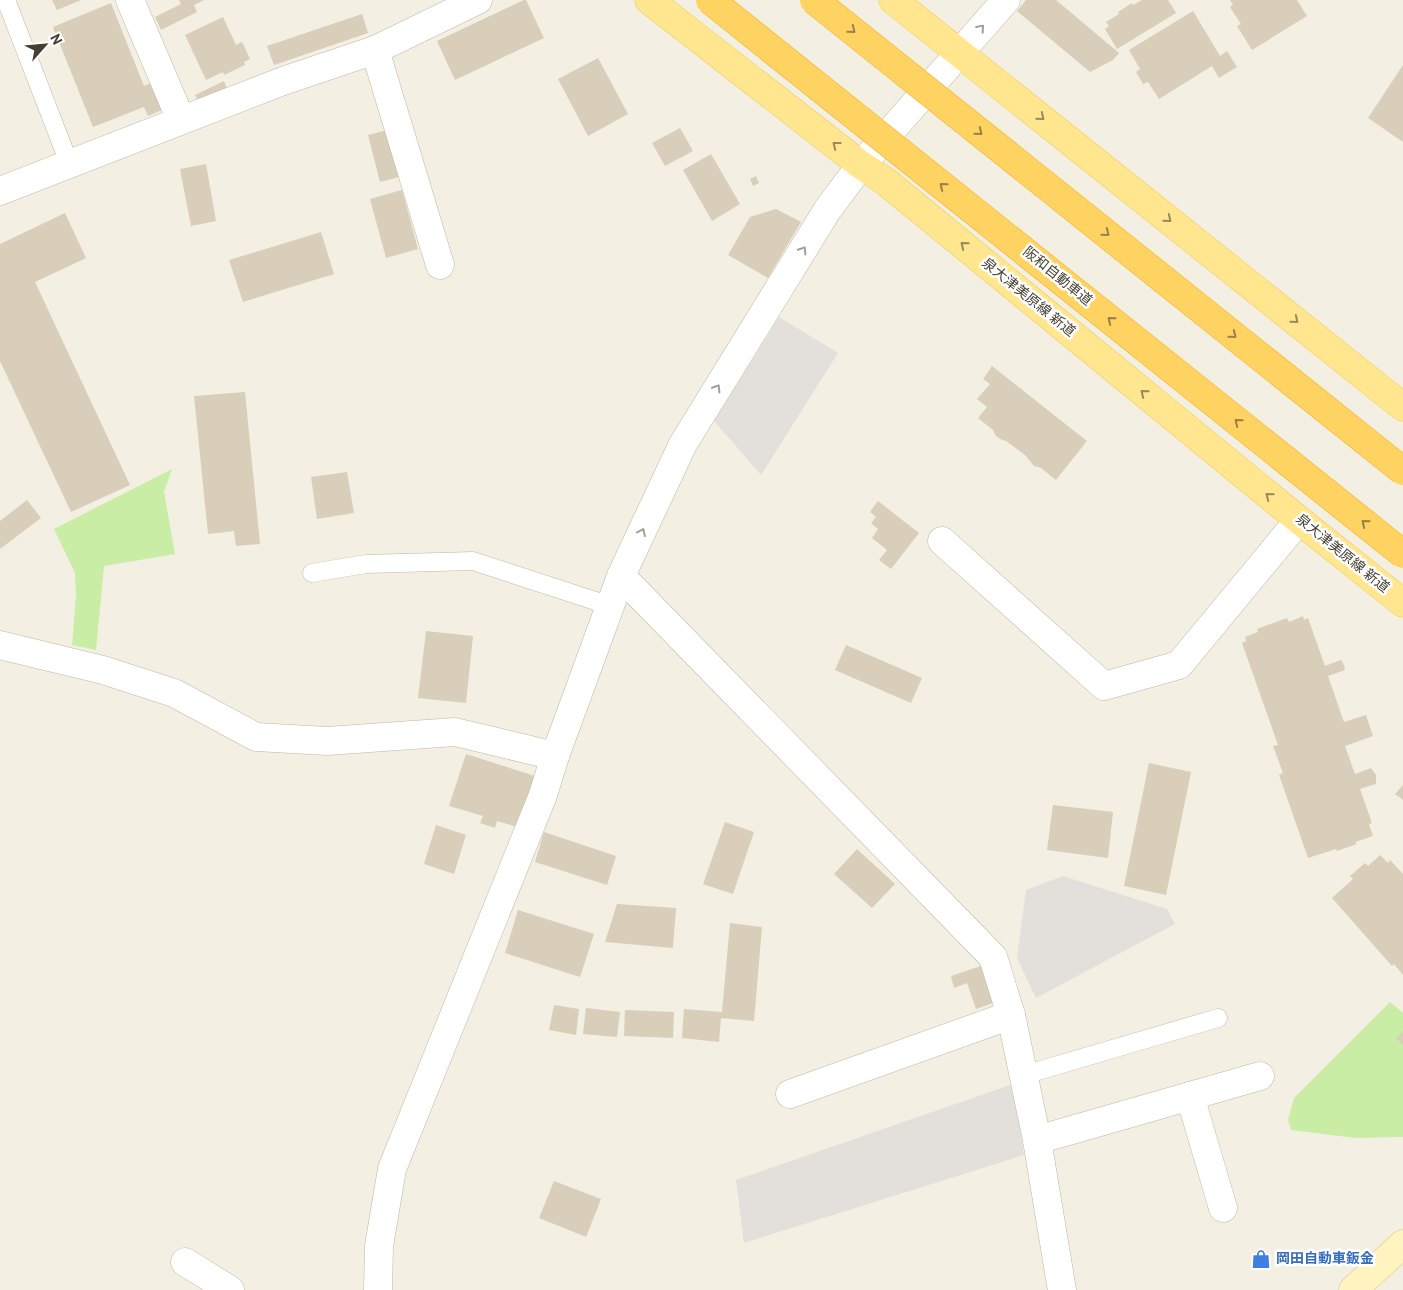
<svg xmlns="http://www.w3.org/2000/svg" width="1403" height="1290" viewBox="0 0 1403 1290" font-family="Overpass,'Noto Sans JP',sans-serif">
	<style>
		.green { fill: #c9eda5 }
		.parking { fill: #e3e0db }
		.building { fill: #d9ceb9 }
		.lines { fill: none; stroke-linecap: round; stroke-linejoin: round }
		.lane-casing { stroke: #bfb8a4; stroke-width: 19 }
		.street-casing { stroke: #bfb8a4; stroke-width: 29 }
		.secondary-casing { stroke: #d9c98b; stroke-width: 29 }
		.primary-casing { stroke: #f1cb52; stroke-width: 29 }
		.lane { stroke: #fff; stroke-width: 18 }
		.street { stroke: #fff; stroke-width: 28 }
		.secondary { stroke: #fff3c0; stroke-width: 28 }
		.primary { stroke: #ffe68f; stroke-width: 28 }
		.highway-bridge-casing { stroke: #efaf20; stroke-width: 29; stroke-linecap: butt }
		.highway-bridge { stroke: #ffd361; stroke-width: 28 }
		.oneway { stroke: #a29f98 }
		.oneway2 { stroke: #998247 }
		.oneway3 { stroke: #998a5c }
		.labels { text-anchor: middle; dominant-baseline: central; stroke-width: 5; stroke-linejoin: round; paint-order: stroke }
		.street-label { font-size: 14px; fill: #453f32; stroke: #fff }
		.shop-label { font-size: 14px; font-weight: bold; fill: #366cbe; stroke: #fff; text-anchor: start }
	</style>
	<rect width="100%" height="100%" fill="#f3efe2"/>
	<g class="green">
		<path d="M172,469L164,492L175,554L104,566L96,650L72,645L76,596L75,573L54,529Z"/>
		<path d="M1390,1002L1403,1013V1137L1356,1138L1291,1130L1288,1120L1294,1098Z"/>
	</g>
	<g class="parking">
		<path d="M779,317L838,353L761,475L714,421Z"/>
		<path d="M1063,876L1167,909L1175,924L1036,998L1017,958L1026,890Z"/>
		<path d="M1013,1084L1024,1155L744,1243L736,1180Z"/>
	</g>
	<g class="building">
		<path d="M52,0H81L57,10Z"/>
		<path d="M179,0H204L194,5L197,12L161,30L155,17L181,4Z"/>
		<path d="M524,0H526L544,38L455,80L437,41Z"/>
		<path d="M1026,0H1056L1119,53L1113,60L1090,72L1017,11Z"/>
		<path d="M1142,0H1168L1176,13L1117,49L1105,29L1109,26L1106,22L1119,14L1118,12L1132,3L1133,5Z"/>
		<path d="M1230,0H1297L1307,16L1252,50L1237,26L1241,24L1230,7L1233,5Z"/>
		<path d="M111,3L144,86L153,82L164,109L148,116L144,107L93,127L53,27Z"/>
		<path d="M1193,11L1220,56L1227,51L1237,67L1219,78L1212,66L1159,99L1148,82L1143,84L1136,72L1140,69L1129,50Z"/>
		<path d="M362,14L368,33L274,65L267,46Z"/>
		<path d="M223,17L236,45L242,42L250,59L244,62L245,65L224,75L223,72L206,80L185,35Z"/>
		<path d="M598,58L628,114L588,136L558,79Z"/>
		<path d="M1403,65V142L1368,118Z"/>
		<path d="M224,81L227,89L199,103L195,95Z"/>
		<path d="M680,128L693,151L665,166L652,143Z"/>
		<path d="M391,129L403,176L380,182L368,135Z"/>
		<path d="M711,154L740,204L712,221L683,170Z"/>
		<path d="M206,164L216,221L191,226L180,169Z"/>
		<path d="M756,176L759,183L753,186L750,179Z"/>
		<path d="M402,190L418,249L386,258L370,199Z"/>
		<path d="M776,209L801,222L768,278L728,255L750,217Z"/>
		<path d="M65,213L86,258L35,282L130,485L71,512L0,361V244Z"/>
		<path d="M321,232L334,274L243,302L229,260Z"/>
		<path d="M992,366L1087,441L1056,480L1041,468L1034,466L1025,455L1006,441L1000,439L996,436L993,430L978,418L987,407L977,399L990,384L983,379Z"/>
		<path d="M245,392L260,544L236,546L234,531L208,534L194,396Z"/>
		<path d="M347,472L354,513L317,519L311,477Z"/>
		<path d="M27,500L41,518L0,549V521Z"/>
		<path d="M878,501L919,533L891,569L879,560L887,550L872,538L878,529L871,523L876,517L870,512Z"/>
		<path d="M1303,616L1304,620L1308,618L1325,666L1341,660L1344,665L1345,670L1328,676L1344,722L1366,715L1373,736L1345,746L1355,774L1371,768L1376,775V784L1360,789L1372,823L1369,824L1373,836L1355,842L1357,844L1337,851L1336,849L1308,858L1279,775L1283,773L1273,746L1278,745L1242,643L1246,641L1245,637L1258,632L1257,629L1287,618L1289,622Z"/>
		<path d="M426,631L473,636L466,703L418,698Z"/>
		<path d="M846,645L922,678L911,703L835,670Z"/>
		<path d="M466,754L538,777L521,828L497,821L495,828L480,823L483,816L449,806Z"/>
		<path d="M1149,763L1191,772L1166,895L1124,886Z"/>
		<path d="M1403,785V800L1395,794Z"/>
		<path d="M1053,805L1113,812L1108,858L1047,850Z"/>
		<path d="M725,822L754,832L733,894L703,884Z"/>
		<path d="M436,825L466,835L454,874L424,864Z"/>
		<path d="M544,832L616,856L607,885L535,862Z"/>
		<path d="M857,849L895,884L872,908L834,874Z"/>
		<path d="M1380,855L1388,863L1390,860L1403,874V975L1394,964L1392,966L1332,898L1353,879L1350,876L1365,863L1368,866Z"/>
		<path d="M617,904L676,908L673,948L605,942Z"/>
		<path d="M518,910L594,934L580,977L505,953Z"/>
		<path d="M730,923L762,927L754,1021L721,1018L719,1042L682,1038L684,1009L722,1012Z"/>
		<path d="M981,966L993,1003L976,1009L967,983L954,988L951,976Z"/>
		<path d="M554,1005L579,1009L576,1035L549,1030Z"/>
		<path d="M586,1008L620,1012L617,1037L583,1034Z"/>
		<path d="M625,1010L674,1012L673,1038L624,1036Z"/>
		<path d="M1403,1031V1045L1396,1038Z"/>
		<path d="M554,1181L601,1199L586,1237L539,1218Z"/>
	</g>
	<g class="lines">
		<g class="lane-casing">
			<g id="lane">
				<path d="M6,0L69,163"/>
				<path d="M312,573L366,564L473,561L611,606"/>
				<path d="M1024,1075L1218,1018"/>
			</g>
		</g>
		<g class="street-casing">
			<g id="street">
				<path d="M130,0L181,120"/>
				<path d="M375,50L440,265"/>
				<path d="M0,191L283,81L375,50L478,0"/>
				<path d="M942,541L1104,686L1179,665L1299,520"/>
				<path d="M621,576L993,957L1011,1015L1037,1140L1062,1290"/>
				<path d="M0,645L103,670L174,693L256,737L327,741L455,732L555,756"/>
				<path d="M790,1094L1011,1015"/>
				<path d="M1190,1096L1223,1208"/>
				<path d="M1037,1140L1260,1076"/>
				<path d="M185,1262L230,1290"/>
				<path d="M378,1290L379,1246L392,1169L543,795L555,756L621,576L683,444L828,209L861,165L1006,0"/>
			</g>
		</g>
		<g class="secondary-casing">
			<path id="secondary" d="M1353,1290L1403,1244"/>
		</g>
		<g class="primary-casing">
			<g id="primary">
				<path d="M649,0L861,165L885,181L1299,520L1403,603"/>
				<path d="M893,0L1403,407"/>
			</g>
		</g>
		<use href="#lane" class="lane"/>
		<use href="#street" class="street"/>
		<use href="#secondary" class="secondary"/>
		<use href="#primary" class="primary"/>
		<g class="highway-bridge-casing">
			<g id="highway-bridge">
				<path d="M710,0L1403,554"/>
				<path d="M814,0L1403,471"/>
			</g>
		</g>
		<use href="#highway-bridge" class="highway-bridge"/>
	</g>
	<defs><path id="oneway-chevron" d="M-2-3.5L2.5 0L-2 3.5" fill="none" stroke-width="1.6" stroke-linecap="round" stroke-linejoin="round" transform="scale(1.25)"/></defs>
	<g class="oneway">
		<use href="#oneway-chevron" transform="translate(981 28) rotate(-49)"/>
		<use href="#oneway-chevron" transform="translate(803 250) rotate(-58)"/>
		<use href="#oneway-chevron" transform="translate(717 388) rotate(-58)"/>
		<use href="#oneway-chevron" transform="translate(642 532) rotate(-65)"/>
	</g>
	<g class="oneway2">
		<use href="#oneway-chevron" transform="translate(852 30) rotate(39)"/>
		<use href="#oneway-chevron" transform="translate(979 132) rotate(39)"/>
		<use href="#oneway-chevron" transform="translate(943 186) rotate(-141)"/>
		<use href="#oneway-chevron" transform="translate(1106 233) rotate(39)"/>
		<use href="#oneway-chevron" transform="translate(1111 320) rotate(-141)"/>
		<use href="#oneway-chevron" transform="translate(1233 335) rotate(39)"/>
		<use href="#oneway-chevron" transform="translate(1238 422) rotate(-141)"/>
		<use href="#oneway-chevron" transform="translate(1365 523) rotate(-141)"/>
	</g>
	<g class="oneway3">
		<use href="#oneway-chevron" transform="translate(1041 117) rotate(39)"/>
		<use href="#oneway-chevron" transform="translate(836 145) rotate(-142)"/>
		<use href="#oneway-chevron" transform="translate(1168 219) rotate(39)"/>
		<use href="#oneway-chevron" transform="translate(964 245) rotate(-141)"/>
		<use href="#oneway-chevron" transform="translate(1295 320) rotate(39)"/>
		<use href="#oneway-chevron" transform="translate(1144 393) rotate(-141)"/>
		<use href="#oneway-chevron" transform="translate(1269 496) rotate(-141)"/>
	</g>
	<defs>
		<g id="shop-bare" transform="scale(1.5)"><path d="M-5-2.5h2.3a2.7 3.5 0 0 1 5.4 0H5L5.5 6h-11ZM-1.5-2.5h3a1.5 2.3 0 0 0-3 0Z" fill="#3f7fe0" stroke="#fff" stroke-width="2.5" paint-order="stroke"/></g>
	</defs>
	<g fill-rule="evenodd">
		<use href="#shop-bare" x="1261" y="1259"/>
	</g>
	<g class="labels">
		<g class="street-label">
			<text transform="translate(1057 277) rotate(39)">阪和自動車道</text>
			<text transform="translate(1028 298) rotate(39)">泉大津美原線 新道</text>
			<text transform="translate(1342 554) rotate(39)">泉大津美原線 新道</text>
		</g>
		<g class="shop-label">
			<text x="1276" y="1259">岡田自動車鈑金</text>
		</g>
	</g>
	<g transform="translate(45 45) rotate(63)" stroke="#ffffff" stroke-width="4" paint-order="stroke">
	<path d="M0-4L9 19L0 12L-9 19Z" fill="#453f32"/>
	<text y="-8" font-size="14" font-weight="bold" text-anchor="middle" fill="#453f32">N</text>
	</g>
</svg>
